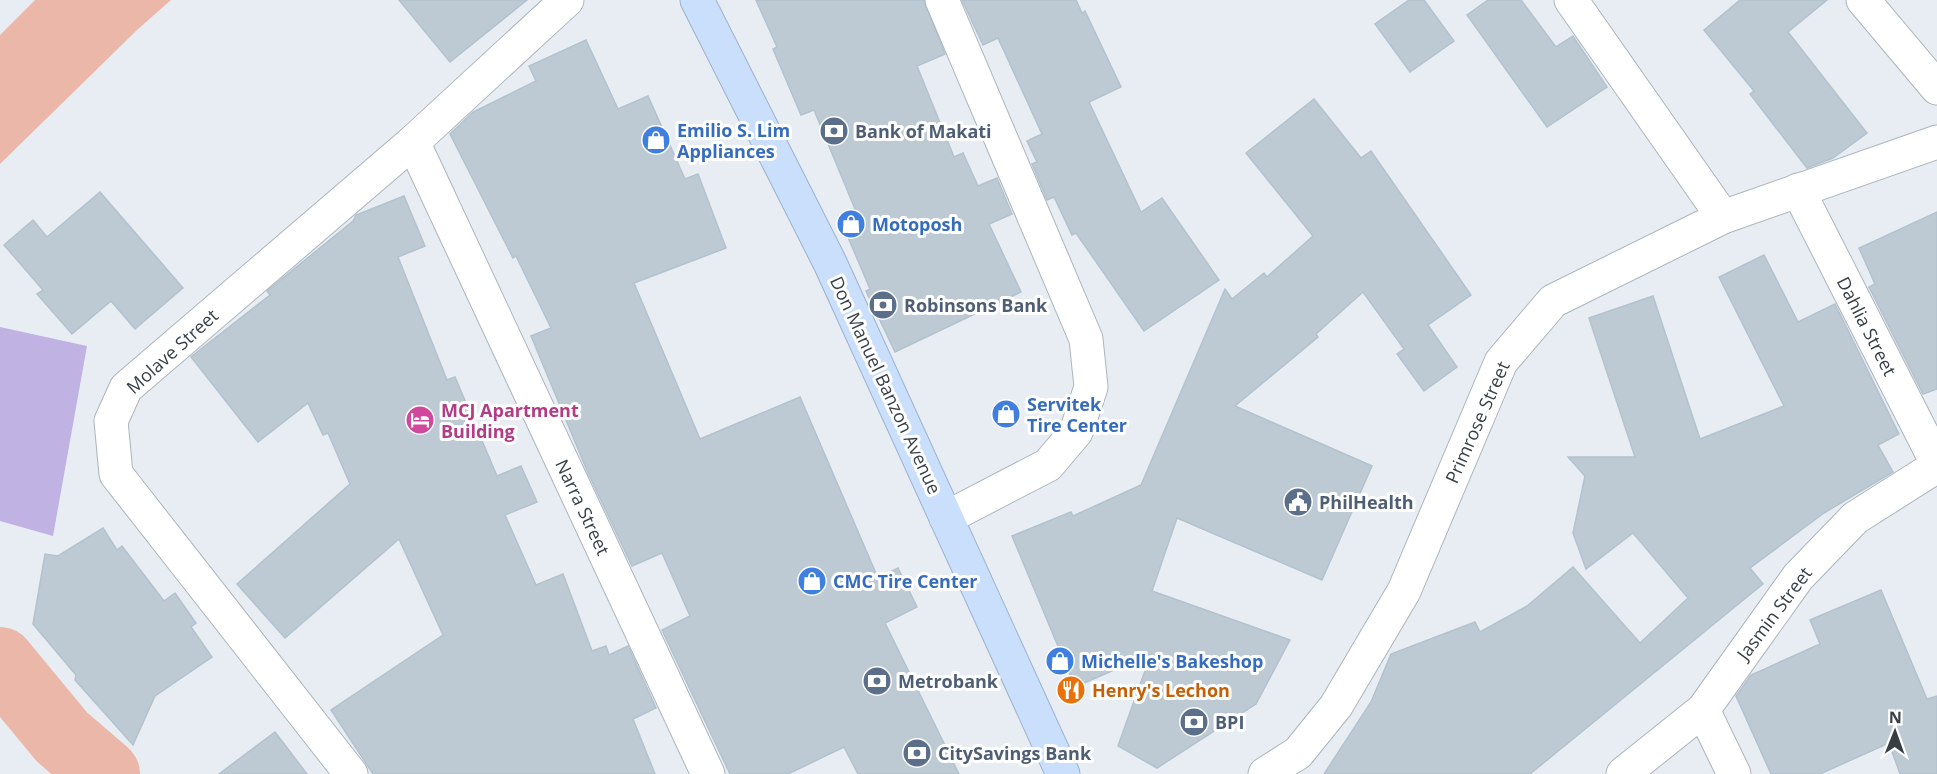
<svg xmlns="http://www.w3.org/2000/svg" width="1937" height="774" viewBox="0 0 1937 774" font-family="'Open Sans',sans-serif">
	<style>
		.green { fill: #c0b3e4 }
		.water { fill: #ebb7a8 }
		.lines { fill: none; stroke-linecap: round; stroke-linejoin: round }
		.river { stroke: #ebb7a8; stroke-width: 70 }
		.building { fill: #becad3; stroke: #b2c2ce; stroke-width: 1.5 }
		.minor-casing { stroke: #abb5bd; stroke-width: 35 }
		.secondary-casing { stroke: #9ab2cf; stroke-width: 35 }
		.minor { stroke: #fff; stroke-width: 33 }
		.secondary { stroke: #cadffb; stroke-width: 33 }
		.labels { text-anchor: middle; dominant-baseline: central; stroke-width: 6; stroke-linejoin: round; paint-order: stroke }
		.shop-label { font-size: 18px; font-weight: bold; fill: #366cbe; stroke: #fff; text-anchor: start }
		.service-label { font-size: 18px; font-weight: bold; fill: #4e5e75; stroke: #fff; text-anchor: start }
		.street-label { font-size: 18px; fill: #373f45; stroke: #fff }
		.hotel-label { font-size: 18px; font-weight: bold; fill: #b23c85; stroke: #fff; text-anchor: start }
		.food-label { font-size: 18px; font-weight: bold; fill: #c56008; stroke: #fff; text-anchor: start }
	</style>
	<rect width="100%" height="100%" fill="#e8edf3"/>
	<path class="green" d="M0,327L87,346L53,536L0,521Z"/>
	<path class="water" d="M35,0H171L137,30L0,164V35Z"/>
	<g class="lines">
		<path class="river" d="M0,662L62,737L105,774"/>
	</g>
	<g class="building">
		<path d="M399,0H527L450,62Z"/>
		<path d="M756,0H924L945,54L917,66L954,157L963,153L978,186L997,178L1012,214L989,224L1021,292L895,352L866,291L870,289L839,216L855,209L814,110L801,115L773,49L777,47Z"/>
		<path d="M962,0H1076L1082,13L1085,11L1121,87L1089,102L1141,212L1162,198L1219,280L1144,331L1076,233L1072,235L1054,197L1047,200L1032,164L1037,162L1027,141L1042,134L998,38L983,45Z"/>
		<path d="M1409,0H1424L1454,41L1410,72L1375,24Z"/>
		<path d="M1488,0H1521L1556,47L1573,36L1607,87L1547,127L1467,15Z"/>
		<path d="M1740,0H1827L1788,32L1867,133L1833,158L1807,168L1750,94L1754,91L1704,30Z"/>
		<path d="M586,40L618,109L648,96L685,179L698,174L726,248L634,283L700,439L800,397L878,578L898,568L917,607L885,623L959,774H858L844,747L788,774H730L662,630L690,616L662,553L632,566L588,473L531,336L551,328L516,256L513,258L450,134L473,112L536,81L529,66Z"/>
		<path d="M1314,99L1361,158L1371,151L1471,295L1428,325L1457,367L1424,391L1397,354L1404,349L1363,292L1316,334L1318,337L1235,406L1372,466L1322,580L1177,518L1152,591L1290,640L1256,704L1157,768L1118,746L1151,654L1075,687L1012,536L1071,512L1073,516L1141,485L1225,289L1232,299L1264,273L1267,277L1313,236L1246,153Z"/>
		<path d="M100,192L183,288L135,329L111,301L72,334L37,294L43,290L4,245L33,220L47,237Z"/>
		<path d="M404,196L425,246L398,257L447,380L455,377L497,476L521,466L537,502L505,515L536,585L563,574L592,651L606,646L609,655L628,646L656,708L633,719L655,774H373L331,710L443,635L399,539L285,638L237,584L350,484L328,433L323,435L308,403L258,442L191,357L270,295L267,291L353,221L356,215Z"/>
		<path d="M1937,212V389L1923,394L1869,287L1875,284L1859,248Z"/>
		<path d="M1764,255L1798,322L1835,304L1899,434L1878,445L1893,472L1824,513L1750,568L1763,584L1530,774H1324L1371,702L1391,654L1475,622L1480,632L1527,606L1573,567L1640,643L1688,598L1633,533L1586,569L1573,533L1585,476L1568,457H1635L1589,318L1653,296L1700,439L1784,406L1719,277Z"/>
		<path d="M103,528L117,550L122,546L164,601L175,593L196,623L191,627L212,657L155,696L133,745L75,680L76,675L33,624L45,554L58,556Z"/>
		<path d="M1881,590L1927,699L1937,696V774H1900L1889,743L1820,774H1771L1736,696L1751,675L1820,644L1810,620Z"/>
		<path d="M275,732L307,774H219Z"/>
	</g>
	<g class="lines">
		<g class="minor-casing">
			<g id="minor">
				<path d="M942,0L1086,339L1091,387L1076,432L1048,465L946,518"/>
				<path d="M1571,0L1723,217"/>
				<path d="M1863,0L1937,88"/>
				<path d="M413,142L708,774"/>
				<path d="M1798,190L1937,463"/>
				<path d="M1703,710L1734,774"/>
				<path d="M351,774L116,474L111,421L126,388L413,142L567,0"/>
				<path d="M1265,774L1298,753L1336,706L1404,591L1501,362L1553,301L1723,217L1937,142"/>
				<path d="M1623,774L1703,710L1798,577L1855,518L1937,466"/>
			</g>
		</g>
		<g class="secondary-casing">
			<path id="secondary" d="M697,0L830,263L1063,774"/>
		</g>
		<use href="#minor" class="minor"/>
		<use href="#secondary" class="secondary"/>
	</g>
	<defs>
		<g id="bank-disc" transform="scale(1.5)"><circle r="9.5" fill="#5c6f8a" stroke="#fff"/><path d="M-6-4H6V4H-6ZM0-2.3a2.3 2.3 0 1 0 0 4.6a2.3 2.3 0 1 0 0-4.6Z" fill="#fff"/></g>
		<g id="shop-disc" transform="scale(1.5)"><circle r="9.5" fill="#3f7fe0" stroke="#fff"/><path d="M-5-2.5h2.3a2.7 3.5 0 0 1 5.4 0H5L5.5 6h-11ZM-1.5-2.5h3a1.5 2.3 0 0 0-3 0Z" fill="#fff"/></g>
		<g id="hotel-disc" transform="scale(1.5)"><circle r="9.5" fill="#d1479c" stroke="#fff"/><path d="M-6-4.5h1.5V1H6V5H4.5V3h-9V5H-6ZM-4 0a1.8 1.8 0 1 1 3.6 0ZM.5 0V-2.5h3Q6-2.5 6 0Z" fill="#fff"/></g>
		<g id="civic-disc" transform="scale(1.5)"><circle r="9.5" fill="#5c6f8a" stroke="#fff"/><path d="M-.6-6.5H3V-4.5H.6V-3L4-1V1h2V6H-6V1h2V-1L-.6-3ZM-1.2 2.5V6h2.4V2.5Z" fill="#fff"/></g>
		<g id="restaurant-disc" transform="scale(1.5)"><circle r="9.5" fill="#e8710a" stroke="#fff"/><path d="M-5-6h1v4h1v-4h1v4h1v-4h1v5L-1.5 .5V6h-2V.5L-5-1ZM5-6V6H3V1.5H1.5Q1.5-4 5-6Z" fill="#fff"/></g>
	</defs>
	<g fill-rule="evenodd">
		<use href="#bank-disc" x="834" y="131"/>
		<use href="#shop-disc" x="656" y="140"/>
		<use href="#shop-disc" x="851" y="224"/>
		<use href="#bank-disc" x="883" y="305"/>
		<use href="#shop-disc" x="1006" y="414"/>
		<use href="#hotel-disc" x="420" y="420"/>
		<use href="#civic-disc" x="1298" y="502"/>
		<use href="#shop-disc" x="812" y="581"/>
		<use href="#shop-disc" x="1060" y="661"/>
		<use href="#bank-disc" x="877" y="681"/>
		<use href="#restaurant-disc" x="1071" y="690"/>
		<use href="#bank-disc" x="1194" y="722"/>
		<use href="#bank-disc" x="917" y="753"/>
	</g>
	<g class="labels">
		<g class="shop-label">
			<text x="677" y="130">Emilio S. Lim<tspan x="677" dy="21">Appliances</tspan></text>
			<text x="872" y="224">Motoposh</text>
			<text x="1027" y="404">Servitek<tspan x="1027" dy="21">Tire Center</tspan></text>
			<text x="833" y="581">CMC Tire Center</text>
			<text x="1081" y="661">Michelle's Bakeshop</text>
		</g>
		<g class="service-label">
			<text x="855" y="131">Bank of Makati</text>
			<text x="904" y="305">Robinsons Bank</text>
			<text x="1319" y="502">PhilHealth</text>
			<text x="898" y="681">Metrobank</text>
			<text x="1215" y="722">BPI</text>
			<text x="938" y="753">CitySavings Bank</text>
		</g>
		<g class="street-label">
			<text transform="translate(1867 326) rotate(63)">Dahlia Street</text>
			<text transform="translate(172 351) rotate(-42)">Molave Street</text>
			<text transform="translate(886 385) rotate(65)">Don Manuel Banzon Avenue</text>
			<text transform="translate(1477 422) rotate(-66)">Primrose Street</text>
			<text transform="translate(583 507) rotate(65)">Narra Street</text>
			<text transform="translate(1774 613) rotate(-53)">Jasmin Street</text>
		</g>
		<g class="hotel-label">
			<text x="441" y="410">MCJ Apartment<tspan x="441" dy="21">Building</tspan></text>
		</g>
		<g class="food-label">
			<text x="1092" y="690">Henry's Lechon</text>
		</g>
	</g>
	<g transform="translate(1895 732) rotate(1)" stroke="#ffffff" stroke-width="4.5" paint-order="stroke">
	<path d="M0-4.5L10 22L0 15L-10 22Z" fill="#373f45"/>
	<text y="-9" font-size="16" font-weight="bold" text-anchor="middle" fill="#373f45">N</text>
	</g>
</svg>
